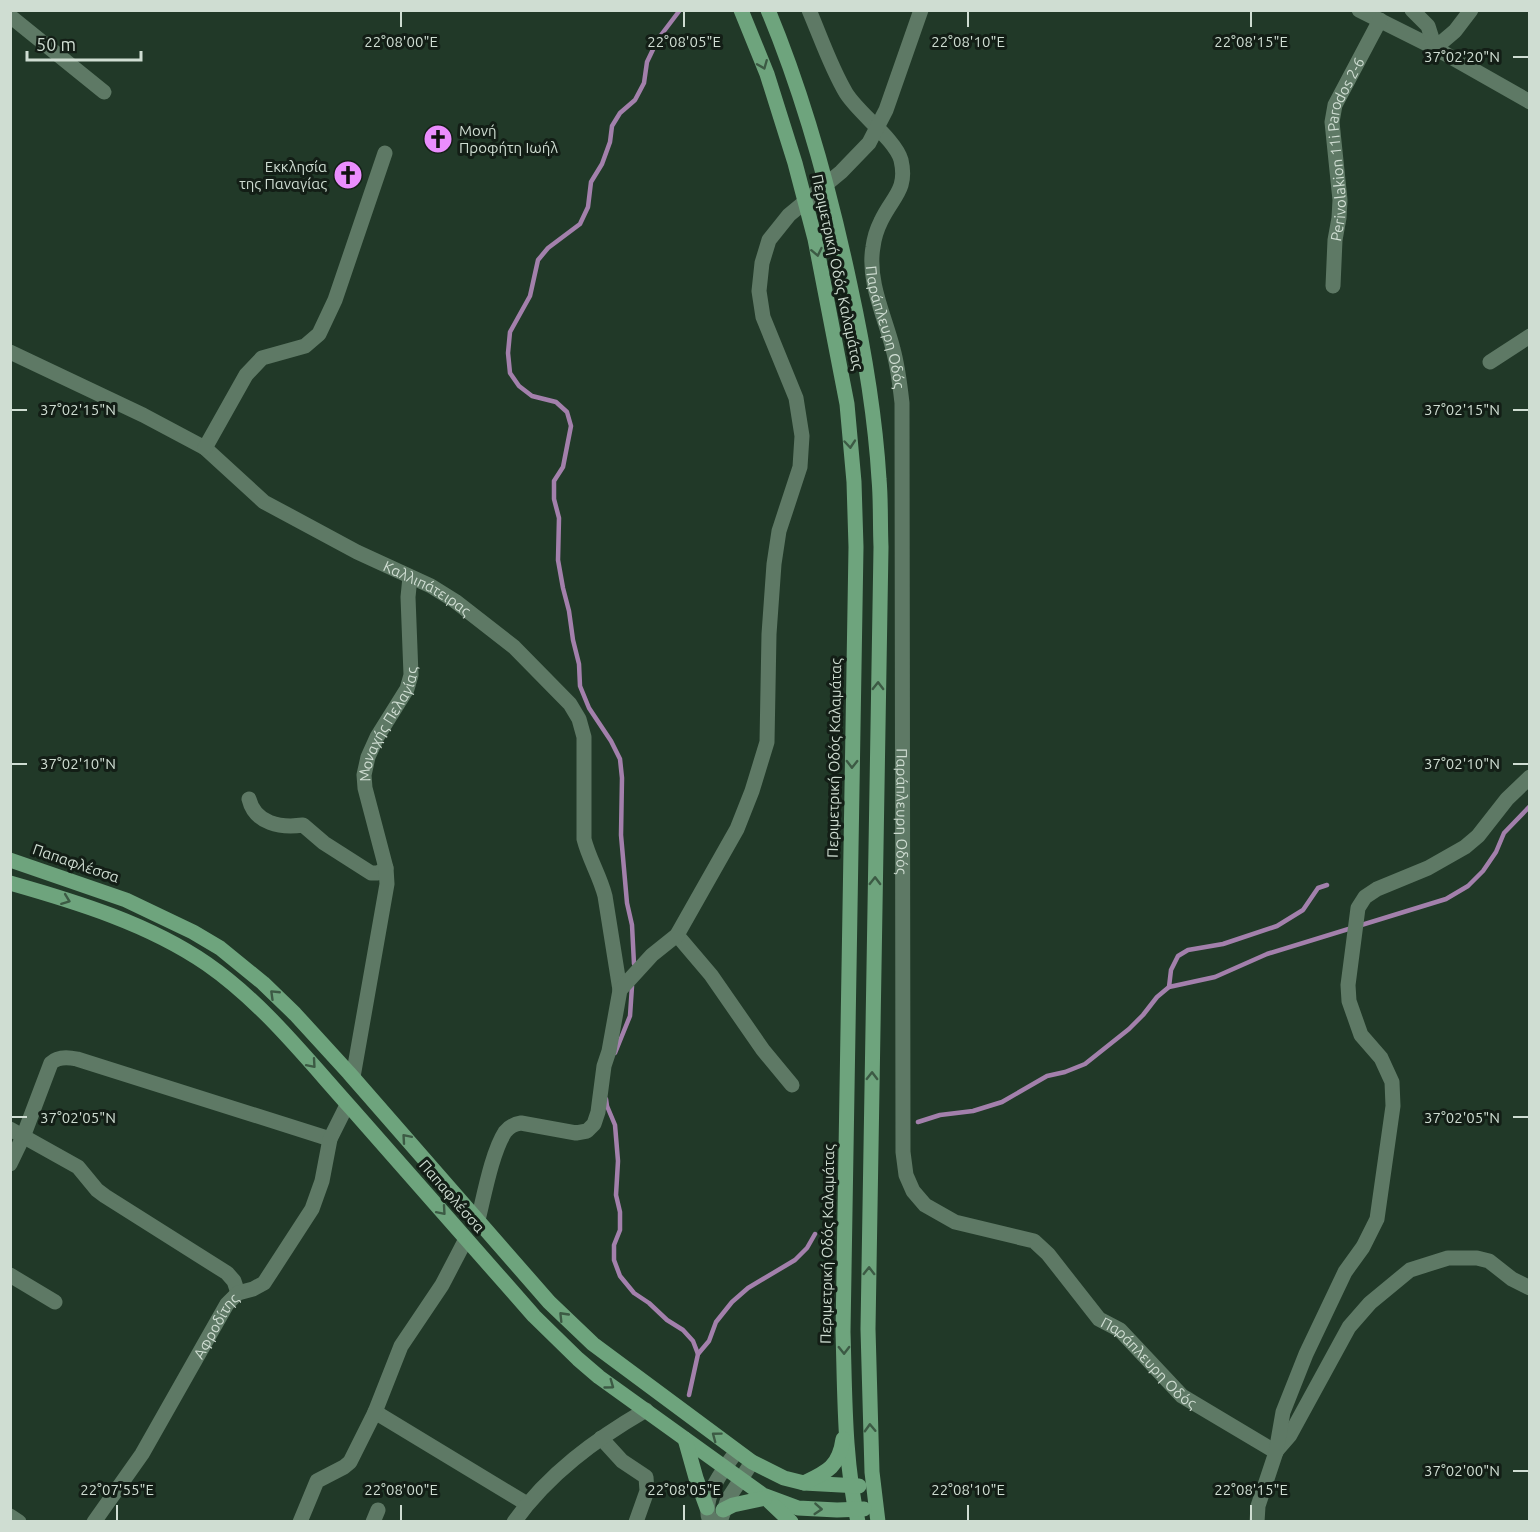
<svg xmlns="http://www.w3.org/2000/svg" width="1540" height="1532" viewBox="0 0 1540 1532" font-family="Ubuntu,sans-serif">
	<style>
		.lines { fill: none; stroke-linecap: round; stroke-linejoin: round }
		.stream { stroke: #a380ac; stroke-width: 4.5 }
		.minor { stroke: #5e7965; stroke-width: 15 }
		.major { stroke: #6ea47d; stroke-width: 15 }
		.oneway { stroke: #3c5a44 }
		.ticks { fill: none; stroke: #cfddd2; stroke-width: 2 }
		.labels { text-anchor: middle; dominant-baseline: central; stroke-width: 6; stroke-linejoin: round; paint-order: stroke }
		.poi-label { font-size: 15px; fill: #cfddd2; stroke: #131e16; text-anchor: start }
		.street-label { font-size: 15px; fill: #cfddd2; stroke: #131e16 }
		.ticks-label { font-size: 15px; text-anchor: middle; fill: #cfddd2; stroke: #131e16; stroke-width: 6; stroke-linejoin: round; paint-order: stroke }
	</style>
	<rect width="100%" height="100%" fill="#213928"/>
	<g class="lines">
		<g class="stream">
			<path d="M634,964L632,925L627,903L621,835L622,778L620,759L611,741L589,708L580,686L579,664L573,640L569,611L563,588L558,560L559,518L554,499V481L563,467L571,426L567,412L556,402L532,396L519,386L510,373L508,353L510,332L530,296L538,260L548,248L580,224L588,207L591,182L602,164L610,142L612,126L620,113L635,100L644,83L647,62L658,39L680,10"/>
			<path d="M1169,987L1171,970L1178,956L1188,950L1223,944L1277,926L1303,910L1318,888L1327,885"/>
			<path d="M615,1053L630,1016L632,986"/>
			<path d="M606,1099L607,1106L615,1125L618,1161L616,1195L620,1212V1230L614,1245V1260L620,1276L634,1293L649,1303L667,1320L683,1330L693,1341L698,1354"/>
			<path d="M918,1122L940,1115L973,1111L1002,1102L1047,1076L1065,1072L1085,1064L1129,1029L1143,1015L1157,997L1169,987L1215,977L1267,954L1446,899L1468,886L1483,871L1496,852L1504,833L1530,806"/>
			<path d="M689,1395L698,1354L709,1341L716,1322L732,1302L748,1288L795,1260L807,1248L815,1234"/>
		</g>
		<g class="minor">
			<path id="s1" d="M809,10C821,38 831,68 846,93C859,114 895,139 901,160C908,190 892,197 881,221C877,229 874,239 873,247C867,281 885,317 893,349C898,367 900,385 902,403L903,1152L906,1175L913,1191L925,1205L955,1222L1034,1241L1048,1254L1099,1319L1120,1330L1182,1396L1276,1452"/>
			<path d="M1359,10L1435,48L1530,102"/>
			<path d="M1412,10L1428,26L1435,48L1455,31L1471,10"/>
			<path d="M10,16L104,92"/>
			<path id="s2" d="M1333,286L1335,240L1339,218L1340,200L1332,122L1335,105L1380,20"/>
			<path id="s3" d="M10,352L143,415L205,448L264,502L357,552L431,586L455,601L514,647L570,704L579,719L584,737V839C589,859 600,876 605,896L620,990"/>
			<path d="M1490,362L1530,336"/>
			<path d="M205,448L246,375L262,358L305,346L319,334L335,300L385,153"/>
			<path d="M249,799C255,824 281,828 303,825L324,843L371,873H378L386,868"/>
			<path d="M677,935L711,975L763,1050L792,1085"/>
			<path id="s4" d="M353,1077L387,884L386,868L365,788L364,775L368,757L377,737L407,689L411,675L408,597L410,577"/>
			<path d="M10,1129L78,1167L97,1190L105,1196L227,1273L234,1281L238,1293"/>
			<path d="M10,1164L23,1137L51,1063C58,1056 68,1057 77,1059L330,1139"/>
			<path d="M478,1220C484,1196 492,1152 505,1132C510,1126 514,1124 521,1123L576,1133L587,1131L594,1124L598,1112L604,1066L609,1051L620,990L652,955L677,935L737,829L752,791L767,742L769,634L774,564L779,531L800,467L802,436L796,398L763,317L759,291L762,263L769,240L789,215L841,172L869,143L886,110L921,10"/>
			<path d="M10,1275L55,1302"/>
			<path d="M375,1412L527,1504"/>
			<path d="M601,1438L622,1461L646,1477L647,1491L636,1522"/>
			<path d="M1277,1450L1290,1435L1349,1327L1370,1303L1410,1270L1448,1258H1477L1489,1261L1512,1279L1530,1288"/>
			<path d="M10,1516L19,1522"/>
			<path id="s5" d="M94,1522L142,1454L227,1304L238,1293L253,1289L264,1283L312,1209L322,1181L330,1139L347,1105"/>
			<path d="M300,1522L317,1481L344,1467L350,1462L375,1412L401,1346L442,1285L466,1239"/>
			<path d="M373,1522L378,1510"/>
			<path d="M514,1522C548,1474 596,1439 646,1410"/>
			<path d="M710,1522C700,1497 723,1471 736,1452"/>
			<path d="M720,1522L728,1499L752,1462"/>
			<path d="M1257,1522L1258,1506L1276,1452L1283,1412L1306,1354L1345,1272L1363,1247L1377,1219L1393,1106L1392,1082L1381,1058L1361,1035L1349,1001L1348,985L1358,908L1365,897L1377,889L1428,868L1465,847L1478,836L1507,799L1530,777"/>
		</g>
		<g class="major">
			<path d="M741,10L767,74L795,163L815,239L847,404L854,482L856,547L843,1332C845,1395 844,1460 858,1522"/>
			<path d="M768,10C805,99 830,191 850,285C864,349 875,413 879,479C881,501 880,524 881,547L868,1329L872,1472L878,1522"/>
			<path d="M10,860L126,900L193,932L220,948L263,983L295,1014L349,1073L549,1302L593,1344L752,1462L784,1478L804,1483L859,1486"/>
			<path d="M10,883C77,902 149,924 207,964C263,1003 306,1058 351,1108C412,1177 473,1247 534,1316L578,1359L599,1377L763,1495L798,1508L837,1510L864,1509"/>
			<path d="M685,1439L696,1478L707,1508"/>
			<path d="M804,1483C827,1472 839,1467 843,1439"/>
			<path d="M769,1501L791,1522"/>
			<path d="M723,1510L733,1505L765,1498"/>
		</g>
	</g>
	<defs><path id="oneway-chevron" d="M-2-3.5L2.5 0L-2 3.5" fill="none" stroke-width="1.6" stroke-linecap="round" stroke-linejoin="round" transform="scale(1.5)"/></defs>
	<g class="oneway">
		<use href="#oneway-chevron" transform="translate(763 65) rotate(68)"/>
		<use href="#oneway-chevron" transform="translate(817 252) rotate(78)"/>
		<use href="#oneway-chevron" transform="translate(850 444) rotate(85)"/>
		<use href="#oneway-chevron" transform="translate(878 686) rotate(-89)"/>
		<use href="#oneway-chevron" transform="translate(852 764) rotate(91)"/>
		<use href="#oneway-chevron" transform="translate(875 881) rotate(-89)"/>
		<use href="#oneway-chevron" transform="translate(66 900) rotate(21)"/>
		<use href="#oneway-chevron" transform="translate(274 994) rotate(-136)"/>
		<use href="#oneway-chevron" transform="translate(312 1064) rotate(49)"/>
		<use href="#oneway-chevron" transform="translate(872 1076) rotate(-89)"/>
		<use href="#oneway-chevron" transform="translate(406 1138) rotate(-131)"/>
		<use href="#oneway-chevron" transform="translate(442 1211) rotate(49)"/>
		<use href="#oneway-chevron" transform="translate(869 1271) rotate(-89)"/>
		<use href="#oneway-chevron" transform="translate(563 1316) rotate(-134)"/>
		<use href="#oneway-chevron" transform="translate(844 1350) rotate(89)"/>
		<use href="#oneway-chevron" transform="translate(610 1385) rotate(36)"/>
		<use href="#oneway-chevron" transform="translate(870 1428) rotate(-92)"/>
		<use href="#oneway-chevron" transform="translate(716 1436) rotate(-143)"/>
		<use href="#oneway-chevron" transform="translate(818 1509) rotate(4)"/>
	</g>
	<path class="ticks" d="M401,12V27M684,12V27M968,12V27M1251,12V27M1513,57H1528M12,410H27M1513,410H1528M12,764H27M1513,764H1528M12,1117H27M1513,1117H1528M1513,1471H1528M117,1505V1520M401,1505V1520M684,1505V1520M968,1505V1520M1251,1505V1520"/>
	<defs>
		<g id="church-disc" transform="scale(1.5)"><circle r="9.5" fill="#ea8dfd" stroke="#131e16"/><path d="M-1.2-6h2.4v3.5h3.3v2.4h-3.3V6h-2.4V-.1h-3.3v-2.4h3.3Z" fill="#111"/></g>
	</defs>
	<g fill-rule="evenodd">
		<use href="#church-disc" x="438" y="139"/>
		<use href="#church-disc" x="348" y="175"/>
	</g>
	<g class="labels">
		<g class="poi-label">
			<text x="459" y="130">Μονή<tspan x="459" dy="17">Προφήτη Ιωήλ</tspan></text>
			<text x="327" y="166" text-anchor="end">Εκκλησία<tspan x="327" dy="17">της Παναγίας</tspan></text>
		</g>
		<g class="street-label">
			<text stroke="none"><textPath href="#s2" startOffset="140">Perivolakion 11i Parodos 2-6</textPath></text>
			<text transform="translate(838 272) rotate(78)">Περιμετρική Οδός Καλαμάτας</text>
			<text stroke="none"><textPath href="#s1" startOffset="354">Παράπλευρη Οδός</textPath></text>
			<text stroke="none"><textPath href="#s3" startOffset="482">Καλλιπάτειρας</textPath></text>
			<text stroke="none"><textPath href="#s4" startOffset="364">Μοναχής Πελαγίας</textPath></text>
			<text transform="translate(834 758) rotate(-89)">Περιμετρική Οδός Καλαμάτας</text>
			<text stroke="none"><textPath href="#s1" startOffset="840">Παράπλευρη Οδός</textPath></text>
			<text transform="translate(76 863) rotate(19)">Παπαφλέσσα</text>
			<text transform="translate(452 1196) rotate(49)">Παπαφλέσσα</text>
			<text transform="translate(827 1244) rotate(-89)">Περιμετρική Οδός Καλαμάτας</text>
			<text stroke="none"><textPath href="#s5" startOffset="231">Αφροδίτης</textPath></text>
			<text stroke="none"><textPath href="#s1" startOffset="1524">Παράπλευρη Οδός</textPath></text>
		</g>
	</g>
	<g class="ticks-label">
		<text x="401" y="47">22°08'00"E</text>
		<text x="684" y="47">22°08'05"E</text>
		<text x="968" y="47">22°08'10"E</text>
		<text x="1251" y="47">22°08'15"E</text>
		<text x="1462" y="62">37°02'20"N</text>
		<text x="78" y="415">37°02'15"N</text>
		<text x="1462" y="415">37°02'15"N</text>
		<text x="78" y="769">37°02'10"N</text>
		<text x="1462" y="769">37°02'10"N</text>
		<text x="78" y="1123">37°02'05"N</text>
		<text x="1462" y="1123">37°02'05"N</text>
		<text x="1462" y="1476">37°02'00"N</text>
		<text x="117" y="1495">22°07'55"E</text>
		<text x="401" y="1495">22°08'00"E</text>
		<text x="684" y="1495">22°08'05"E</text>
		<text x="968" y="1495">22°08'10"E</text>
		<text x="1251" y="1495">22°08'15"E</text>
	</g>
	<rect width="1540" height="1532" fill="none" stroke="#cfddd2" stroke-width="24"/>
	<path d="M27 51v9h114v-9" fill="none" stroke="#cfddd2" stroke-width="3"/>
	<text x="36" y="51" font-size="18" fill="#cfddd2" stroke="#131e16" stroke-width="4.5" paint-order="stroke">50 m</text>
</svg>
